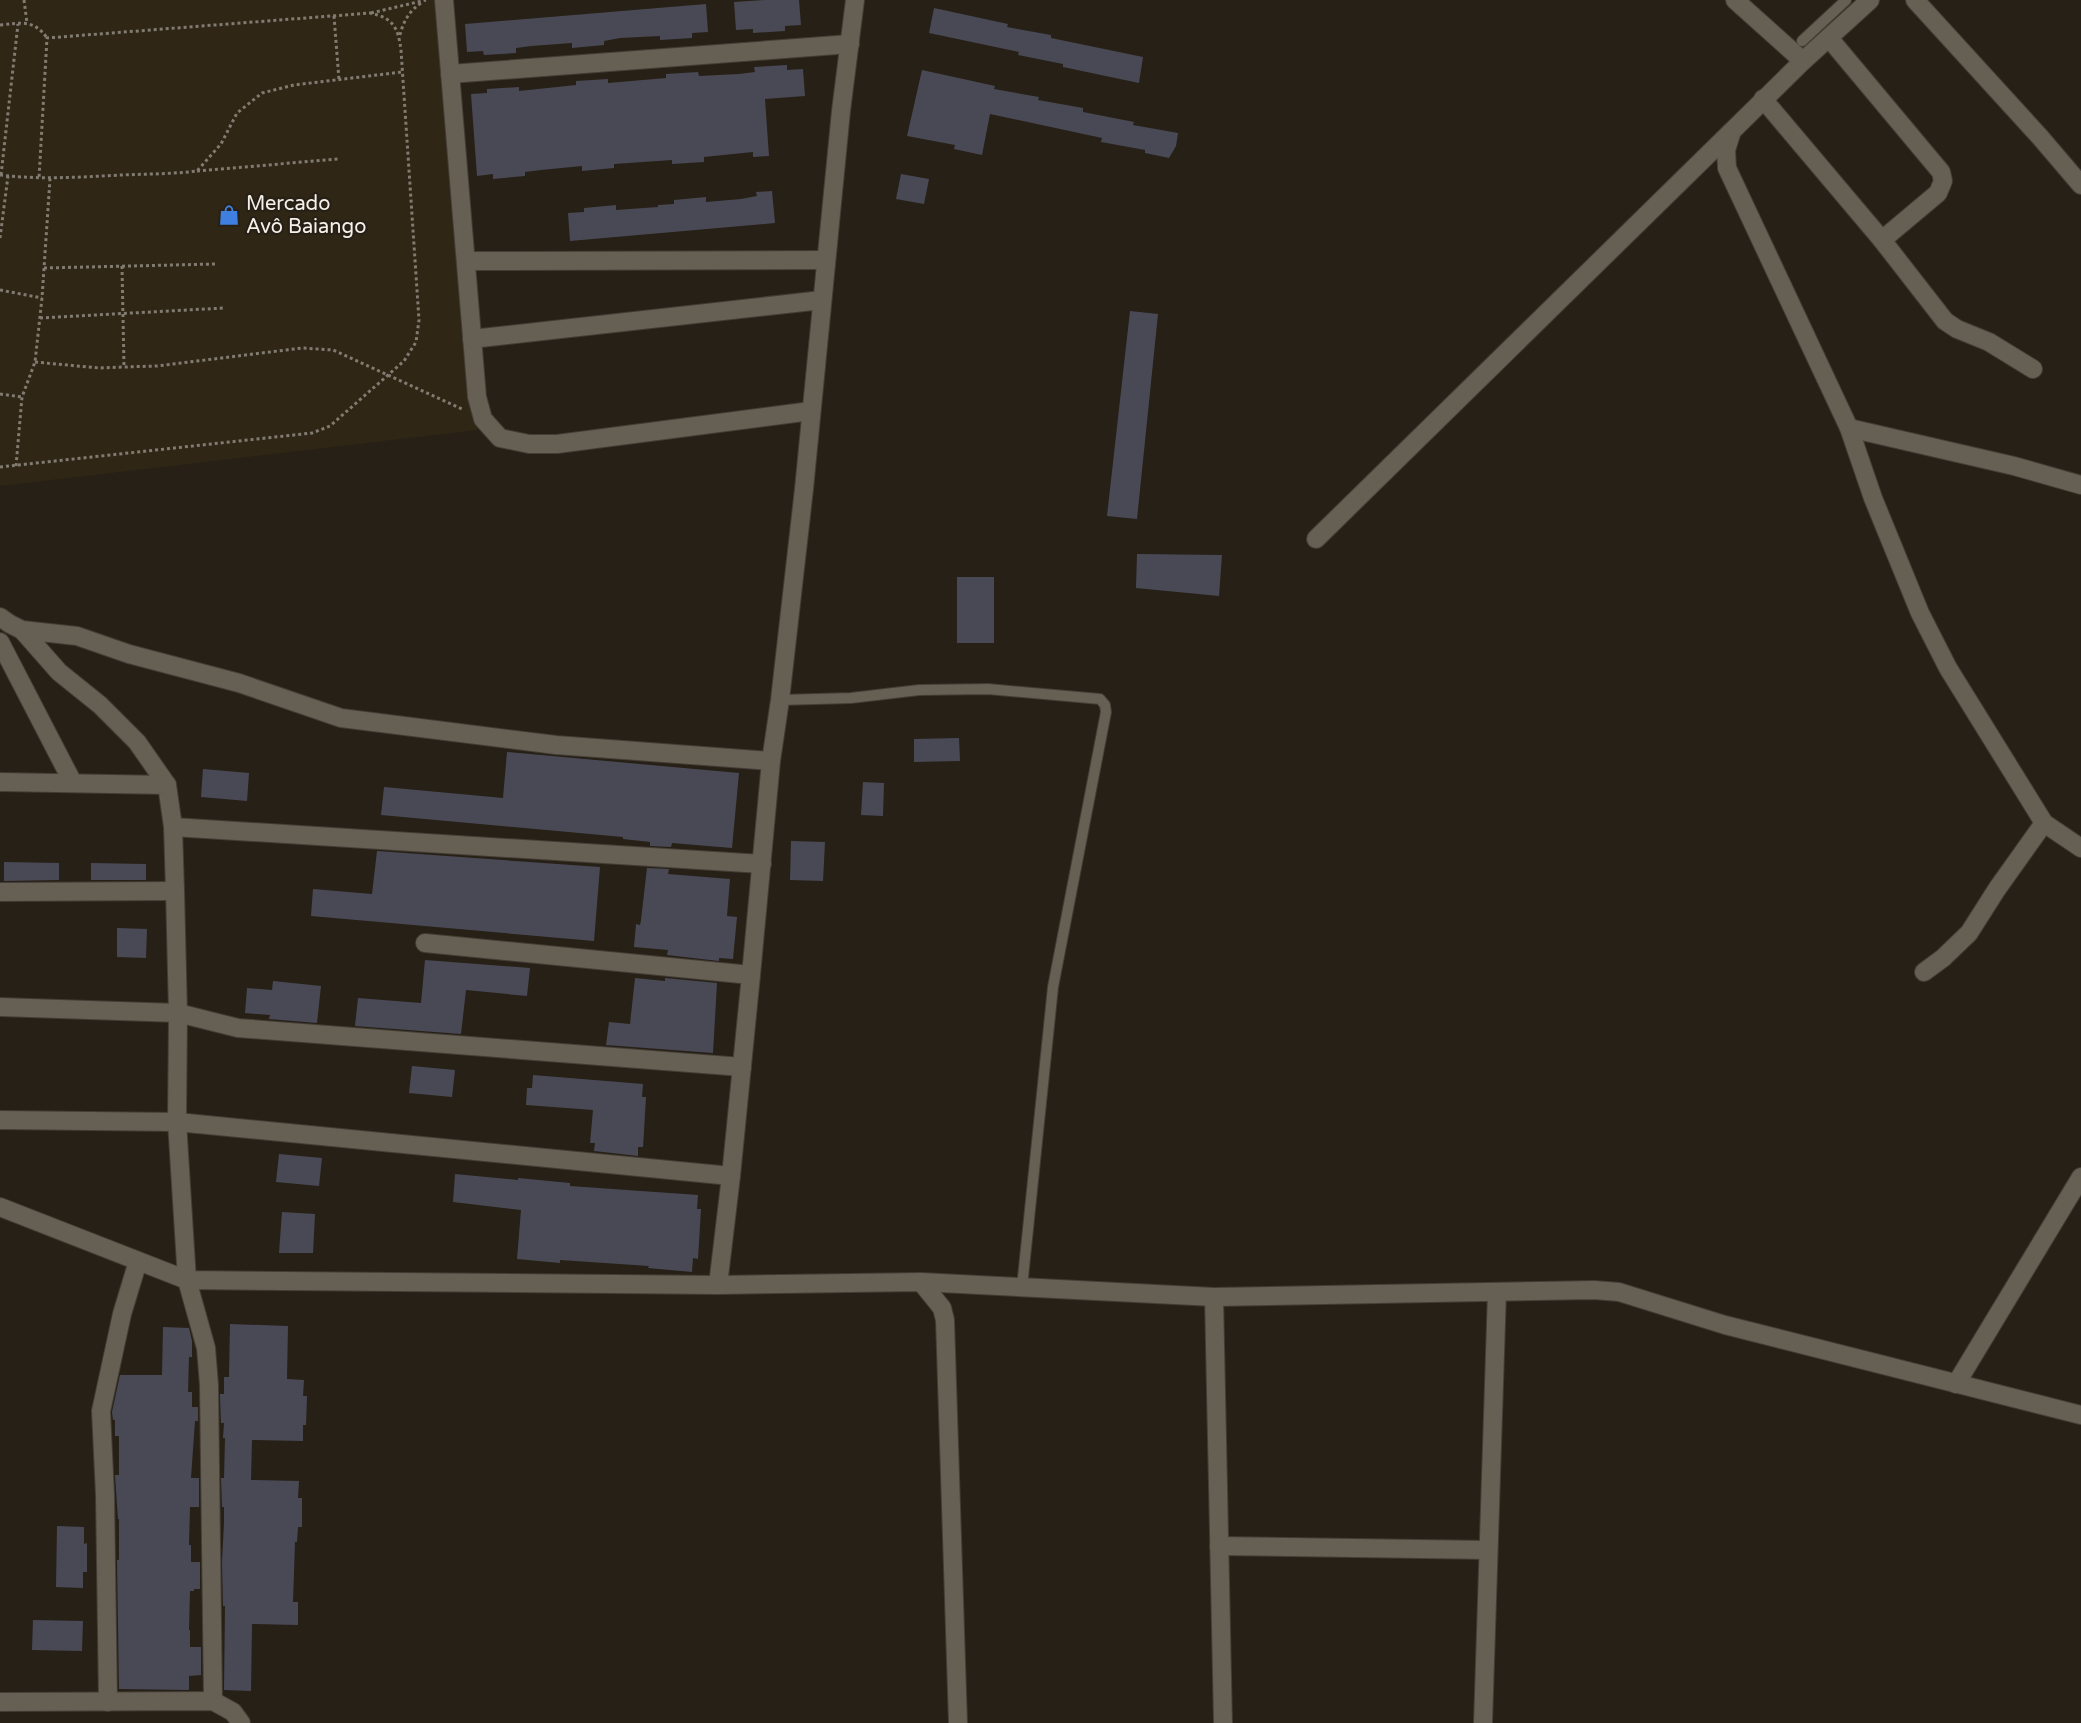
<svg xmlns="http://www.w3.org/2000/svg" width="2081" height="1723" viewBox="0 0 2081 1723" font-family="'Varela Round',sans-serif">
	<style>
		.built { fill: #302615 }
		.building { fill: #494956 }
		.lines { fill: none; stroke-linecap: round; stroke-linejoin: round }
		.service-casing { stroke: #423d36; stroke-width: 12 }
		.minor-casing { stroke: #423d36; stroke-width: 20 }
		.path { stroke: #817b72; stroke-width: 3; stroke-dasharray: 3 3; stroke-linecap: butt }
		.service { stroke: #665f53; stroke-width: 10 }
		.minor { stroke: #665f53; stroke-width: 18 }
		.labels { text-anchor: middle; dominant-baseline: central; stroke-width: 4.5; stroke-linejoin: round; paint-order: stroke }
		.poi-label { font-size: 20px; fill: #f5f1ea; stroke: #272016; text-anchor: start }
	</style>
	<rect width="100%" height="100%" fill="#272016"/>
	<path class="built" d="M0,0H438L477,430L0,486Z"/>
	<g class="building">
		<path d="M764,0H799L801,25L785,26V31L753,33V29L736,30L734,2Z"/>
		<path d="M706,4L708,32L692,33V38L660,40V36L620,38L604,41V45L572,48V43L531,46L516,48V53L484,55L483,51L467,52L465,24Z"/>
		<path d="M934,8L1008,24L1007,27L1051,35V38L1143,57L1139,83L1063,67V64L1018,55L1019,52L929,33Z"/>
		<path d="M787,65V70L803,69L805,96L765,99L769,156L753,157V152L704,157V162L672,164V160L614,164V168L582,171V166L541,170L525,172V176L493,179V174L477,176L471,94L487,93V89L519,87V91L576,85V81L608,79V83L666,78V74L698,72L699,76L739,74L755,72L754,67Z"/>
		<path d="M922,70L995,86L994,89L1039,97L1038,100L1083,108V112L1134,122L1133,125L1178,133L1176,146L1169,158L1145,153V150L1101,142L1102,138L990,114L982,155L954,149L955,145L907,136Z"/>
		<path d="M901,174L929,179L924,204L896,199Z"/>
		<path d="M772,191L775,223L570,241L568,213L584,212V208L616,205V210L658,207V205L674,204V200L706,197V202L741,199L757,196L756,192Z"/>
		<path d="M1130,311L1158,314L1137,519L1107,516Z"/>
		<path d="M1137,554L1222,555L1219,596L1136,588Z"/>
		<rect x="957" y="577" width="37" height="66"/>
		<path d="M959,738L960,761L914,762V739Z"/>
		<path d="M507,752L739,773L732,848L672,843L671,847L650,846V842L623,839V837L381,815L384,787L503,798Z"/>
		<path d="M203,769L249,773L247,801L201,797Z"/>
		<path d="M863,782L884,783L883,816L861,815Z"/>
		<path d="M791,841L825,842L823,881L790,880Z"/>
		<path d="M377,851L600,867L594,941L311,916L313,889L372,894Z"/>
		<path d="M4,862L59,863V880L4,881Z"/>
		<path d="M91,863L146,864V880H91Z"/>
		<path d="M647,868L669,869L668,874L730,879L727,916L737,917L733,959L719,958V961L667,955L668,950L634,947L636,924L640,925L641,920Z"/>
		<path d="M117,928L147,929L146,958L117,957Z"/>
		<path d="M425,960L530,968L527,996L466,990L461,1034L355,1026L358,998L421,1003Z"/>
		<path d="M635,978L665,981V978L717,983L713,1053L606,1045L609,1022L630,1024Z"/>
		<path d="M273,981L321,986L317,1023L269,1019L270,1015L245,1013L247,988L272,990Z"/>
		<path d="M412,1066L455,1070L452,1097L409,1093Z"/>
		<path d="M533,1075L643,1084L642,1097H646L644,1131L643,1147H638V1156L594,1151L595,1143H590L593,1110L526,1105L527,1088H532Z"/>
		<path d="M279,1154L322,1158L319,1186L276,1182Z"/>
		<path d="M455,1174L518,1180V1178L570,1183V1186L698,1195L697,1209H701L698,1259L693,1258L692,1272L648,1268L649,1266L560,1260V1263L517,1259L521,1210L453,1202Z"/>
		<path d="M282,1212L315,1214L313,1253H279Z"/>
		<path d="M230,1324L288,1326L287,1379L304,1380L303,1396H307L306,1425H303V1441L252,1440L251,1480L299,1481L298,1498H302V1527H298L297,1542H295L293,1602H298V1625L252,1624L251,1691L224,1690L225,1606H223L222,1562L224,1523V1507H222L221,1478H224L225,1438H223L224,1423H221L220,1396V1394H224V1377H229Z"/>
		<path d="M163,1327L189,1328L192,1341V1357H189L188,1392H192V1407H198V1421H195L191,1478H199V1507H190L189,1545H191V1562H200V1589H194V1591H190L189,1630H190V1647H201V1675L189,1676V1690L119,1689L117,1560H119V1519H118L115,1475H119V1436H115V1420H113L112,1412L120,1375H162Z"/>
		<path d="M57,1526L84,1527V1544L87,1543V1572H83V1588L56,1587Z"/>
		<path d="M33,1620L83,1621L82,1651L32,1650Z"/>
	</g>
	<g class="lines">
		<g class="service-casing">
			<g id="service">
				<path d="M1802,41L1846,0"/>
				<path d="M780,700L851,698L919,690L988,689L1100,699L1105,705L1106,712L1053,987L1022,1287"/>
			</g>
		</g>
		<g class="minor-casing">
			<g id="minor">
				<path d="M444,0L477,397L483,419L500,438L529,444H557L811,411"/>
				<path d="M1735,0L1803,61"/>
				<path d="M1870,0L1803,61L1732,131L1726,150L1727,168L1849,428L1873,498L1920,613L1948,668L2044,823L2081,848"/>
				<path d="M1915,0L2040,137L2081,185"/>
				<path d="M1829,38L1941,172L1943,181L1938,193L1882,240"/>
				<path d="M450,74L850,44"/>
				<path d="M1763,99L1882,240L1945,321L1957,329L1989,342L2033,369"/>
				<path d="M466,261L826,260"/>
				<path d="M472,339L822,300"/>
				<path d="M1849,428L2014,466L2081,485"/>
				<path d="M1316,539L1731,132"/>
				<path d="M0,617L10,624L22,630L77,636L129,654L239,683L341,718L556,745L771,761"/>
				<path d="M22,630L59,672L100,705L137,742L167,785"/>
				<path d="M0,642L73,783"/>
				<path d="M0,782L167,785L173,827L175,891L178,1013L177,1122L0,1120"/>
				<path d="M173,827L762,864"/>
				<path d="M0,892L175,891"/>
				<path d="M425,943L751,975L771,761L780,700L804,489L841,111L855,0"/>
				<path d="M1924,972L1943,958L1969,933L1997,889L2044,823"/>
				<path d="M0,1007L178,1013L238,1028L742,1067"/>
				<path d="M0,1207L187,1280L718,1285L921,1282L1214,1297L1594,1290L1619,1292L1725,1325L2081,1415"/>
				<path d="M921,1282L942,1308L945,1320L958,1723"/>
				<path d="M718,1285L731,1176L751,975"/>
				<path d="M1214,1297L1223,1723"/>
				<path d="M1956,1384L2081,1177"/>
				<path d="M1219,1546L1488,1550"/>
				<path d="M213,1701L209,1385L206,1348L187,1280L177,1122L731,1176"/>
				<path d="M0,1702L213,1701L233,1712L241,1723"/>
				<path d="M108,1702L105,1495L101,1411L122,1314L138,1261"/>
				<path d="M1483,1723L1497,1292"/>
			</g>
		</g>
		<g class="path">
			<path d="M24,0L27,23"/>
			<path d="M371,13L426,0"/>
			<path d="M334,16L339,80"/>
			<path d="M0,25C21,23 34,19 47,38"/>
			<path d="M400,35C403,22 410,9 423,2"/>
			<path d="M197,171L338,159"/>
			<path d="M0,175C41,180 81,177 122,175C147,174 172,174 197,171L221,144L237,113L262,93L294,85L402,72"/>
			<path d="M1,175L18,24"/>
			<path d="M0,238L8,176"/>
			<path d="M122,266L124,367"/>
			<path d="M44,268L216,264"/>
			<path d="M0,290L42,298"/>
			<path d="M40,318L224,308"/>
			<path d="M35,362L99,368L124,367L157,366L302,348L333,350L462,409"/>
			<path d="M0,394L22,397"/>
			<path d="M16,466L22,397L35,362L42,298L50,179"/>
			<path d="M0,467L312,433L330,426L404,361L416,342L419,320L401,50C398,27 393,18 370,13L47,38L39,178"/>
		</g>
		<use href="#service" class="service"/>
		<use href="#minor" class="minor"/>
	</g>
	<defs>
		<g id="shop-bare" transform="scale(1.62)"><path d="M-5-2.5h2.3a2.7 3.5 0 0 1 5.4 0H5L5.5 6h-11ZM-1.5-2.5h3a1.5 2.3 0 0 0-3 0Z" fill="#3f7fe0" stroke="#272016" stroke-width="2.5" paint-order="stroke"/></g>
	</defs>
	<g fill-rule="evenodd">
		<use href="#shop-bare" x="229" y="215"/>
	</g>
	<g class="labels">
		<g class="poi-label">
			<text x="246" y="204">Mercado<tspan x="246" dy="23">Avô Baiango</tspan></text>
		</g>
	</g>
</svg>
